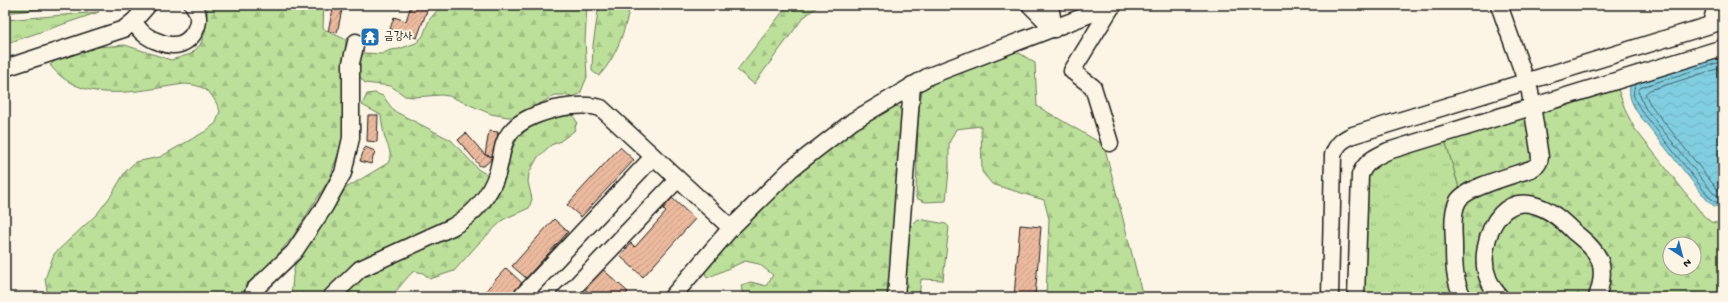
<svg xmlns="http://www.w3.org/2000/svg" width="1728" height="302" viewBox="0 0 1728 302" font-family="'Gochi Hand','Poor Story',sans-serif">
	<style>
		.grass { fill: url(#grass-tufts); stroke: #6c7e5b }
		.forest { fill: url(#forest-firs); stroke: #6c7e5b; fill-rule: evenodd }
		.water { fill: url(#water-waves); stroke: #598792 }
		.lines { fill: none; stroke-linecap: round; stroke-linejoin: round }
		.shore { stroke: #44636a; stroke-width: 1 }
		.building { fill: url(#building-hatch); stroke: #1c1c1c }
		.minor-casing { stroke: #1c1c1c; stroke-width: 19 }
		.minor { stroke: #fcf5e5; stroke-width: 16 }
		.labels { text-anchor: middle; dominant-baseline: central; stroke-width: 4; stroke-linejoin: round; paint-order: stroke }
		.poi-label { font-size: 12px; fill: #1c1c1c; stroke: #fcf5e5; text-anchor: start }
	</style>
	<defs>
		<pattern id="grass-tufts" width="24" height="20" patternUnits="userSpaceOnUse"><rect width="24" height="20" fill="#bce09a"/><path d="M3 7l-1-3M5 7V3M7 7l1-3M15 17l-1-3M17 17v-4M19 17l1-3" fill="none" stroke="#a1c084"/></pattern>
		<pattern id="forest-firs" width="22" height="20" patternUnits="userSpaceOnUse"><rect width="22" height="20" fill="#bce09a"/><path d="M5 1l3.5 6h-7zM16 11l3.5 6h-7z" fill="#a1c084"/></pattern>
		<pattern id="water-waves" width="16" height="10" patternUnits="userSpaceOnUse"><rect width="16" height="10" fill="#81cee0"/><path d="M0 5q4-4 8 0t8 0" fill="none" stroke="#6fb0c0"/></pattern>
		<pattern id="building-hatch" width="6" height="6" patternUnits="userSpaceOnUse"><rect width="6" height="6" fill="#ecba9e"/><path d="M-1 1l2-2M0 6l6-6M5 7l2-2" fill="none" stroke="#ca9f88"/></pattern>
	</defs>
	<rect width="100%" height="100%" fill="#fcf5e5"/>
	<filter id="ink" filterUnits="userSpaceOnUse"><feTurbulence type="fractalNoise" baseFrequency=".025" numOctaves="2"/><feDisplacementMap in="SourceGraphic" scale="8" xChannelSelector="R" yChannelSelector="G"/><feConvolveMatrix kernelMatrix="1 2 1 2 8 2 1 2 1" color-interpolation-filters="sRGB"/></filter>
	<g filter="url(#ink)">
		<g class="grass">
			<path d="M5,5H79L5,13Z"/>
			<path d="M99,12L5,44V20Z"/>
			<path d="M1445,139L1460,191L1458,297H1360L1364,177L1373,163Z"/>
		</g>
		<g class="forest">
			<path d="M208,5H324L323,28C330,34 338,35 346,40L343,139L330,178L294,235L258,279L247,297H48L45,279L54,254L97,214L112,194L125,172L135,162L160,157L206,131L216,123L220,111C212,92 205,85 184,84C147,89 97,103 63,78C59,75 54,70 50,65L60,57L83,48L125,45L171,60L191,54L200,45L205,33Z"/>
			<path d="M442,5H587L585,41L587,77L580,94L572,97L563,95H555L525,113L517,117H508L491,114L449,96L441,95L414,97L405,96L391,86L365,83L359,76L358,60L364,53L382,54L390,50L399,49L416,43L423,36L429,20Z"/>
			<path d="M599,5H630C625,31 617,56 599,76L592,71L593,45Z"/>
			<path d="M788,5H819L803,18L754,84L737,70Z"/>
			<path d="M1015,52L1021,54L1035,63L1037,106L1104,145L1143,297H1046L1049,219L1044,200L992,184L982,172L981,126L956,129L949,143V170L946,201L925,202L916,198L918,116L922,91L938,79L961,72Z"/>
			<path d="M1618,89L1626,112L1635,129L1703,215L1711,222L1723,224V297H1601L1605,269L1534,201L1490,222L1495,297H1467L1457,227L1465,199L1529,175L1539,110ZM1670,244H1694V268H1670Z"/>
			<path d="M375,93L383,96L394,111L451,140L479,170L488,175L486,187L461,216L324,297H291L293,276L295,265L346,188L388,163C393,154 388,147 385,138C383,131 382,123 381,115L362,105L367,94Z"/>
			<path d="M897,106L901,108L905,113L892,297H743L741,285L751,282L766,286L773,275L759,264L745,261L707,278L704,270L736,233L808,162L886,108Z"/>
			<path d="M1526,113L1535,160L1460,191L1445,139Z"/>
			<path d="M572,114L577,122L574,131L559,142L551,145L538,157L529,173L528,182L532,199L529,208L504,219L478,244L454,271L430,279L423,273L414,271C405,278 400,289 390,296C384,299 347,297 339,297C351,287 363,276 377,268C412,249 454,244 483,215C492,206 499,194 504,182C509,168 509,151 518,138C528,124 556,117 572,114Z"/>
			<path d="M1516,208L1544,213L1597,263L1593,297H1504L1488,262L1492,234Z"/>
			<path d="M918,219L946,224L949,227L943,280L921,279L919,297H902L910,227Z"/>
		</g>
		<path class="water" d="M1723,52V208H1722L1714,206L1707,200L1637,112C1632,103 1627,95 1631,83Z"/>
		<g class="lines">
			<g class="shore">
				<path d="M1723,61L1648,85L1640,88L1638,91L1645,108L1713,193L1723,199"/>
				<path d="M1723,67L1650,90L1645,94L1650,104L1717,189L1723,193"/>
				<path d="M1637,84C1629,92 1636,102 1641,110L1709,197L1716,202L1723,204"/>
			</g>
		</g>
		<g class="building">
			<path d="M334,5H343L337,33L328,31Z"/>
			<path d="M411,5H429L417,38L390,29L394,17L406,21Z"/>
			<path d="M368,115H378L377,142L367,141Z"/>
			<path d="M489,131L498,132L494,157L485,155Z"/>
			<path d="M466,133L485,155L494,157L484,166H480L458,140Z"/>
			<path d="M365,147L375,151L371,164L360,161Z"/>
			<path d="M620,147L634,160L581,217L567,205Z"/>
			<path d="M672,198L695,219L643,277L620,256L631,243L635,247L666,212L663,209Z"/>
			<path d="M554,219L568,232L526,278L512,266Z"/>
			<path d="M1020,225L1041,227L1035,297H1014Z"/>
			<path d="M599,266L628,292L623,297H594L581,286Z"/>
			<path d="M506,268L522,283L509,297H480Z"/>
		</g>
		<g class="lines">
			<g class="minor-casing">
				<g id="minor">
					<path d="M1030,5L1054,29"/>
					<path d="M1050,5L1054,29"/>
					<path d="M134,21C139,31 144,35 154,40C159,42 166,45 172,45C192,46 206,20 193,5"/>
					<path d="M1711,24L1715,9L1717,5"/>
					<path d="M5,68L124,29L134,21L148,5"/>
					<path d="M1110,143L1093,87L1072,71L1112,6"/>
					<path d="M252,297L254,290L294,252L325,206L343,173L351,138V63L356,42"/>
					<path d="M331,297L360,269L452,227C473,215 489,197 497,174C500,164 501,154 504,144C511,122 536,114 555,109C569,106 588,104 601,108L731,228"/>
					<path d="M521,297L653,157"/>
					<path d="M565,297L677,180"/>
					<path d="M672,297L731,228L791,169L853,121L929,76L1114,5"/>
					<path d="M896,297L912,85"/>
					<path d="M1330,297L1333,155C1337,144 1342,140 1353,135L1723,21"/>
					<path d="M1356,297L1360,175C1366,161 1375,157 1388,151L1723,48"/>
					<path d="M1463,297C1454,281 1454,263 1454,246C1454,233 1451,213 1458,201C1466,187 1515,175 1531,169C1537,166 1539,164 1540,157L1530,92L1499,5"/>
					<path d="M1500,297C1487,283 1482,266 1486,247C1490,223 1506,197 1534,205C1550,209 1563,221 1574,232C1584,240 1595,249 1600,261C1604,273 1601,286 1597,297"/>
				</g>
			</g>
			<use href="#minor" class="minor"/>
		</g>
	</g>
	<defs>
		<g id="temple-square" transform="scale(1)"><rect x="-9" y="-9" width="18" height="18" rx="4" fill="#1f6fb2" stroke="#fcf5e5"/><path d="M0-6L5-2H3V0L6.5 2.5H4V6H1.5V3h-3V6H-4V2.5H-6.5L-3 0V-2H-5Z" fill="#fff"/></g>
	</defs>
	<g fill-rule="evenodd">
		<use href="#temple-square" x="370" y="37"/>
	</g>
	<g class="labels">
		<g class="poi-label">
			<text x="384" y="37">금강사</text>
		</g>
	</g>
	<rect width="1728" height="302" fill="none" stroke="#fcf5e5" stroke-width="20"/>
	<rect x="10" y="10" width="1708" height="282" fill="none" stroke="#1c1c1c" stroke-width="1.5" filter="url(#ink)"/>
	<g transform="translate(1682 256) rotate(144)"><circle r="19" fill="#fcf5e5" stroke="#a29e95"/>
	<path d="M0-3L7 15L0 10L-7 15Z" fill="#1f6fb2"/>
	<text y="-6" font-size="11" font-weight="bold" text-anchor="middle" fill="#1c1c1c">N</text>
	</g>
</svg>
